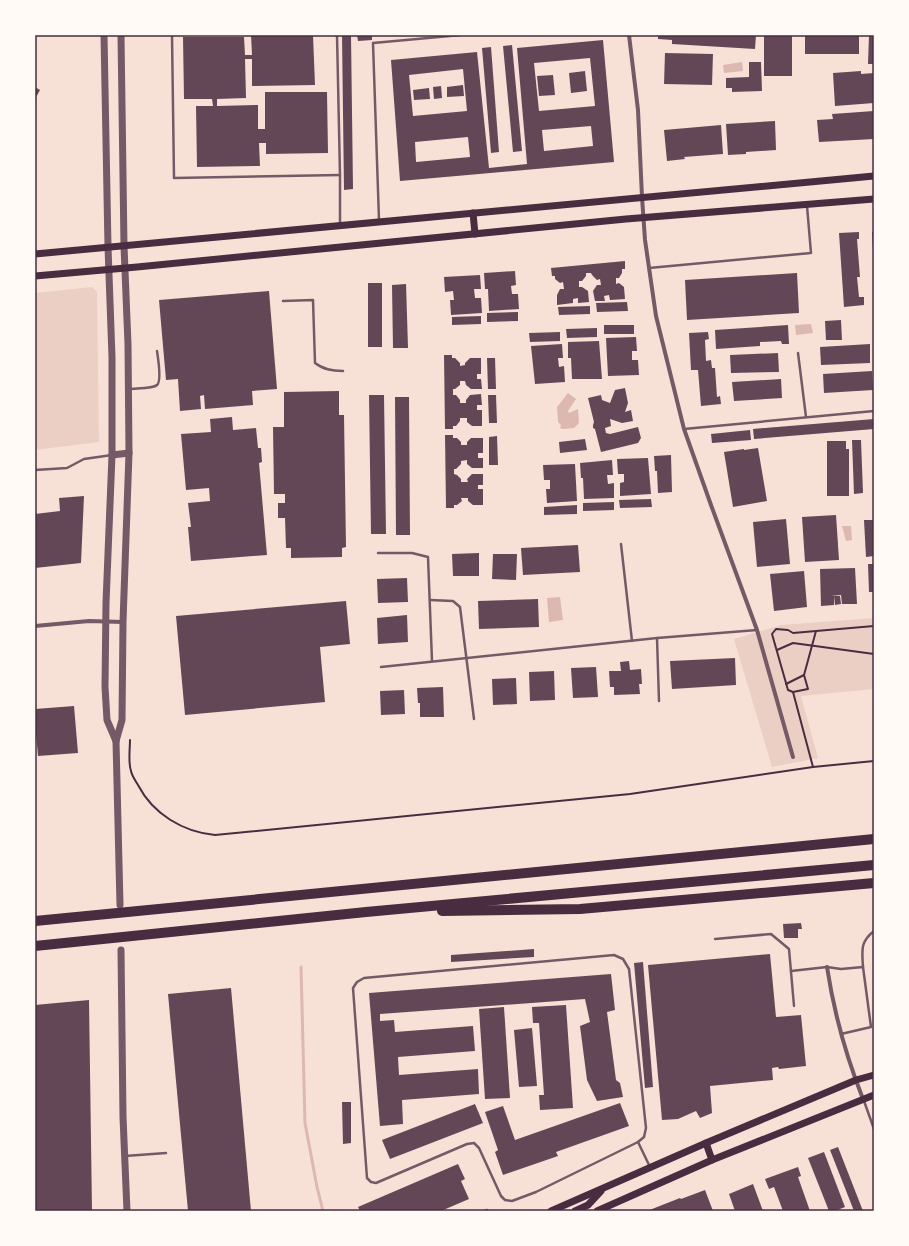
<svg xmlns="http://www.w3.org/2000/svg" width="909" height="1246" viewBox="0 0 909 1246" font-family="'Exo 2',sans-serif">
	<style>
		.green { fill: #ebcfc5 }
		.water { fill: #dcb8b0 }
		.lines { fill: none; stroke-linecap: round; stroke-linejoin: round }
		.stream { stroke: #dcb8b0; stroke-width: 3 }
		.building { fill: #644757; fill-rule: evenodd }
		.path { stroke: #4a2c40; stroke-width: 2 }
		.service { stroke: #755966; stroke-width: 2.5 }
		.minor { stroke: #755966; stroke-width: 4 }
		.tertiary { stroke: #755966; stroke-width: 7 }
		.secondary { stroke: #4a2c40; stroke-width: 7 }
		.motorway { stroke: #4a2c40; stroke-width: 10 }
		.neatline { fill: none; stroke: #4a2c40; stroke-width: 1.5 }
	</style>
	<rect width="100%" height="100%" fill="#f7e1d7"/>
	<g class="green">
		<path d="M92,287L97,292L99,442L35,450V293Z"/>
		<path d="M874,618V689L801,696L818,758L772,767L734,639L781,625Z"/>
	</g>
	<g class="water">
		<path d="M742,62L743,71L724,73L723,65Z"/>
		<path d="M811,324L813,333L796,335L795,325Z"/>
		<path d="M568,393L576,399L568,411L569,413L578,409L579,423L574,428L562,429L560,428L561,425L558,422L557,407Z"/>
		<path d="M842,526H851L852,540L846,541Z"/>
		<path d="M560,597L563,620L549,622L547,598Z"/>
	</g>
	<g class="lines">
		<path class="stream" d="M301,967L305,1123L317,1187L323,1211"/>
	</g>
	<g class="building">
		<path d="M251,35H313L315,85L252,86V59H245L246,98L217,99V106L258,105V129H265V92H327L328,153L266,154V143H259L260,166L197,167L196,106H213L212,99H184L183,37H244L245,55H252Z"/>
		<path d="M342,35H351L353,189L344,190Z"/>
		<path d="M357,35H372V40L358,41Z"/>
		<path d="M658,35H756L755,49L672,44V40L658,39Z"/>
		<rect x="764" y="35" width="28" height="41"/>
		<rect x="805" y="35" width="54" height="19"/>
		<path d="M869,35H874V64H868Z"/>
		<path d="M603,40L614,162L400,181L391,60L477,52L489,168L527,164L517,48ZM590,58L595,106L539,111L534,63ZM463,69L467,111L413,116L409,75ZM591,126L593,146L544,151L542,130ZM468,137L470,157L416,162L415,142Z"/>
		<path d="M512,45L522,151L513,152L503,46Z"/>
		<path d="M491,47L499,152L491,153L482,48Z"/>
		<path d="M665,53L713,54L712,85L664,84Z"/>
		<path d="M749,62H761L762,91L732,92V88H726V78L749,77Z"/>
		<path d="M585,71L587,91L571,93L569,73Z"/>
		<path d="M861,71V74L874,73V103L835,106L833,73Z"/>
		<path d="M553,75L555,95L539,96L537,76Z"/>
		<path d="M463,85L464,96L447,97V87Z"/>
		<path d="M441,86L442,98L434,99L433,87Z"/>
		<path d="M35,87L40,90L35,99Z"/>
		<path d="M429,88L430,99L414,100L413,90Z"/>
		<path d="M874,111V139L819,142L817,120L833,119L832,114Z"/>
		<path d="M775,121L776,150L746,152V154L728,155L726,124Z"/>
		<path d="M721,125L723,154L684,157L685,159L667,161L664,130Z"/>
		<path d="M859,232V239H857L860,277H857L859,297H864V305L844,307L839,233Z"/>
		<path d="M872,232H874V250H873Z"/>
		<path d="M625,261V269H622V273L619,278H616V284L619,283L624,287L625,299L610,300L609,295L604,296L605,301H595L593,291L597,285H601L600,279L597,280L592,275L591,273H586V276L582,281H579V287H582L588,291L589,302L578,303V298L573,299V303L557,305V295L560,289H564L563,282L560,283L555,279V276H552L551,268Z"/>
		<path d="M515,271L516,285L511,286L512,294H518L519,309L489,311L488,289H485L484,273Z"/>
		<path d="M797,273L799,313L687,320L685,280Z"/>
		<path d="M480,275L481,289H474L475,298H481L482,313L451,315L450,300H454L453,291L445,292L444,277Z"/>
		<rect x="368" y="283" width="14" height="64"/>
		<path d="M406,284L408,348H393L392,285Z"/>
		<path d="M269,291L277,389L252,391L253,405L205,409L204,395L200,396L201,409L180,411L178,379L166,380L159,300Z"/>
		<path d="M627,302L628,311L597,312L596,303Z"/>
		<path d="M590,306V314L559,315L558,307Z"/>
		<path d="M518,312V321L487,322V313Z"/>
		<path d="M481,316V324L452,325V317Z"/>
		<path d="M841,320L842,340H826L825,321Z"/>
		<rect x="604" y="325" width="30" height="9"/>
		<path d="M788,325L789,344H782L781,341L760,342V346L716,349L715,330Z"/>
		<path d="M597,328V337L567,338L566,329Z"/>
		<path d="M560,332V341L530,342L529,333Z"/>
		<path d="M708,332L709,339L705,340L706,361L711,360L712,368H715L717,397L720,396L721,404L701,406L698,370H691L689,333Z"/>
		<path d="M636,337L637,351H632V360H638L639,375L608,376L606,338Z"/>
		<path d="M599,341L602,379H572L571,358H568V342Z"/>
		<path d="M562,344L563,358H558L559,367L564,366L565,382L535,384L531,346Z"/>
		<path d="M870,344V363L821,365L820,347Z"/>
		<path d="M778,353L779,372L731,373L730,355Z"/>
		<path d="M444,355H452V358H455L460,363V366L465,365V363L470,358H481V374H477V379H481L482,389H471L466,385L465,381H460V385L455,389H453V395H456L460,400V403H466V400L470,395L481,394L482,405H477V410H482V426H472L467,422V418H460V421L456,426H453V429H445Z"/>
		<path d="M487,358H495L496,389H488Z"/>
		<path d="M872,371L873,390L824,393L823,374Z"/>
		<path d="M781,379L782,398L734,401L732,382Z"/>
		<path d="M625,388L628,403L625,412L631,410L633,421L622,423L610,419L611,426L605,428L606,433L610,434L638,427L641,438L638,443L601,452L595,429L593,428V425L594,422L588,398L601,395L602,400L610,403L615,390Z"/>
		<path d="M339,391V415H344L346,547L342,548V557L291,558V548H286L285,518H278V503H285V494H274L273,427H284V392Z"/>
		<path d="M369,395H384L386,534H371Z"/>
		<path d="M488,395H496L497,423H489Z"/>
		<path d="M395,397H409L410,535H396Z"/>
		<path d="M232,417L233,430L256,428L258,448H261L262,462L259,463L267,555L191,561L188,527H191L188,503L210,501L209,488L186,490L181,434L211,432L210,419Z"/>
		<path d="M874,419V429L754,439L753,429Z"/>
		<path d="M750,430L751,440L712,443L711,434Z"/>
		<path d="M445,435H453V438H457L461,442V445H467V442L471,438H483V453H478V458H483V468H472L467,464V460L461,461V464L456,469H454V474L457,475L461,479V482H468L467,479L472,474H483V485H478V489H483V505H473L468,501V498H461L462,501L457,505H454V508H446Z"/>
		<path d="M497,436L498,465H489V437Z"/>
		<path d="M585,439L587,450L560,453L559,442Z"/>
		<path d="M852,440H861L863,493L854,494Z"/>
		<path d="M827,441H846V449H849V496H827Z"/>
		<path d="M758,448L767,501L733,507L724,452L744,449V450Z"/>
		<path d="M671,455L672,492L658,493L657,471H655L654,456Z"/>
		<path d="M648,458L651,494L620,496V483L624,482V474H618L617,459Z"/>
		<path d="M612,460L613,475H607L608,484L614,483V498L584,499L583,478H581L580,463Z"/>
		<path d="M575,464L577,501L547,503L546,489H550V480H544L543,465Z"/>
		<path d="M84,496L81,563L35,568V514L60,511L59,498Z"/>
		<path d="M651,499L652,507L620,508L619,500Z"/>
		<path d="M614,502V510L583,511V503Z"/>
		<path d="M577,505V514L544,515V507Z"/>
		<path d="M836,515L839,560L805,562L802,517Z"/>
		<path d="M786,519L790,564L757,567L753,522Z"/>
		<path d="M864,520H874V556L866,557Z"/>
		<path d="M578,545L580,572L523,575L521,548Z"/>
		<path d="M479,553V576H453L452,554Z"/>
		<path d="M493,554H517L516,580L492,579Z"/>
		<path d="M868,564H874V592H869Z"/>
		<path d="M855,568L857,604H842L841,595L831,596H834V605L821,606L820,569Z"/>
		<path d="M804,571L807,607L774,611L770,574Z"/>
		<path d="M407,578L408,602L378,603L377,579Z"/>
		<path d="M834,596H840L841,604L835,605Z"/>
		<path d="M538,599L539,627L479,629L478,601Z"/>
		<path d="M346,601L350,644L320,647L325,702L185,715L176,616Z"/>
		<path d="M407,615L408,642L378,644L377,618Z"/>
		<path d="M735,658L736,685L672,689L670,661Z"/>
		<path d="M629,661L630,670L641,669L642,684H639L640,694L614,695V687H610L609,671H621L620,662Z"/>
		<path d="M596,667L598,697L573,698L571,668Z"/>
		<path d="M554,671L555,700L530,701L529,672Z"/>
		<path d="M516,678L517,704L493,705L492,679Z"/>
		<path d="M443,687L444,717H420V703H418L417,688Z"/>
		<path d="M404,690L405,714L381,715L380,691Z"/>
		<path d="M74,706L78,753L38,756L36,734H35V709Z"/>
		<path d="M801,923L802,929H798V938H784L783,924Z"/>
		<path d="M534,949V957L451,962V955Z"/>
		<path d="M770,954L776,1017L801,1015L806,1066L779,1069L778,1067L772,1068L773,1080L710,1086L712,1113L700,1118L696,1111L678,1119L662,1120L648,965Z"/>
		<path d="M643,962L653,1087L645,1088L634,963Z"/>
		<path d="M611,974L615,1010L607,1012L616,1080L620,1083L623,1097L597,1101L587,1080L580,1026L590,1022L585,999L380,1014V1021L394,1020L395,1032L473,1026L475,1051L398,1057L399,1075L478,1069L479,1094L402,1100L403,1124L380,1126L369,993Z"/>
		<path d="M231,988L251,1211H188L168,994Z"/>
		<path d="M89,1000L92,1211H35V1005Z"/>
		<path d="M566,1005L573,1108L540,1110L539,1095H544L539,1023H533L532,1007Z"/>
		<path d="M504,1007L510,1098L485,1099L479,1009Z"/>
		<path d="M532,1028L537,1086L519,1087L514,1030Z"/>
		<path d="M342,1102H351V1143L343,1144Z"/>
		<path d="M620,1103L629,1126L556,1152L558,1156L503,1175L495,1152L498,1150L485,1112L503,1106L515,1140Z"/>
		<path d="M475,1104L483,1123L390,1159L382,1140Z"/>
		<path d="M838,1147L863,1211H854L830,1150Z"/>
		<path d="M824,1152L845,1207L835,1211H829L808,1158Z"/>
		<path d="M458,1164L465,1179L461,1181L469,1199L441,1211H360L358,1207Z"/>
		<path d="M798,1167L801,1176L798,1177L810,1211H783L774,1187L769,1189L765,1179Z"/>
		<path d="M753,1184L763,1211H735L729,1194Z"/>
		<path d="M705,1190L713,1211H647L680,1198L681,1199Z"/>
	</g>
	<g class="lines">
		<g class="path">
			<path d="M777,650L793,643L874,654"/>
			<path d="M786,684L804,675L816,631"/>
			<path d="M793,692L808,689L804,675"/>
			<path d="M130,740C130,748 128,763 131,771C132,776 135,780 138,785C153,814 183,832 215,835L630,794L813,767L874,761"/>
			<path d="M813,767L793,692L788,690L772,634L776,629L788,630L793,633L874,626"/>
		</g>
		<g class="service">
			<path d="M172,35L174,178L340,175"/>
			<path d="M337,35L340,175V224"/>
			<path d="M379,220L373,43L461,35"/>
			<path d="M649,268L811,253L807,206"/>
			<path d="M283,301L313,300L315,363C324,370 333,371 343,371"/>
			<path d="M798,353L806,417"/>
			<path d="M129,389C135,388 153,389 157,385C162,381 158,358 157,351"/>
			<path d="M684,429L874,411"/>
			<path d="M35,470L67,468L84,459L112,455"/>
			<path d="M621,544L632,641"/>
			<path d="M378,553H412L428,557L432,661"/>
			<path d="M430,600L453,601L460,607L474,719"/>
			<path d="M657,638L659,701"/>
			<path d="M381,667L657,638L757,630"/>
			<path d="M715,939L771,934L789,949L794,1006"/>
			<path d="M614,955L623,959L629,969L646,1128L644,1137L638,1142L536,1192L512,1201L505,1200L501,1196L479,1148L474,1143L467,1144L376,1183L371,1182L367,1178L353,988L357,982L364,978Z"/>
			<path d="M863,967C862,950 860,942 874,931"/>
			<path d="M791,971L827,967L841,969L863,967L871,1027L841,1034"/>
			<path d="M864,1101L874,1129"/>
			<path d="M638,1142L650,1167"/>
			<path d="M125,1156L166,1153"/>
			<path d="M484,1211L487,1210"/>
		</g>
		<g class="minor">
			<path d="M629,35L638,110L642,197L645,240L656,316L684,429L711,505L757,630L793,757"/>
			<path d="M35,626L89,621L123,622"/>
			<path d="M827,967C834,1013 846,1056 863,1099"/>
		</g>
		<g class="tertiary">
			<path d="M104,35L108,247L112,357V455L106,603L105,687L107,720L116,741"/>
			<path d="M112,455L129,453"/>
			<path d="M120,905L116,741L122,720L123,622L129,453L128,344L124,246L121,35"/>
			<path d="M121,950L123,1117L127,1211"/>
		</g>
		<g class="secondary">
			<path d="M473,213L475,234"/>
			<path d="M35,254L874,176"/>
			<path d="M35,276L137,267L626,219L874,199"/>
			<path d="M706,1143L712,1160"/>
			<path d="M551,1211L706,1143L856,1080L874,1075"/>
			<path d="M575,1211L588,1205L601,1191"/>
			<path d="M597,1211L712,1160L874,1095"/>
		</g>
		<g class="motorway">
			<path d="M442,911L580,909L874,883"/>
			<path d="M35,921L874,839"/>
			<path d="M35,946L366,912L874,865"/>
		</g>
	</g>
	<rect width="909" height="1246" fill="none" stroke="#fffaf5" stroke-width="72"/>
	<rect x="36" y="36" width="837" height="1174" class="neatline"/>
</svg>
